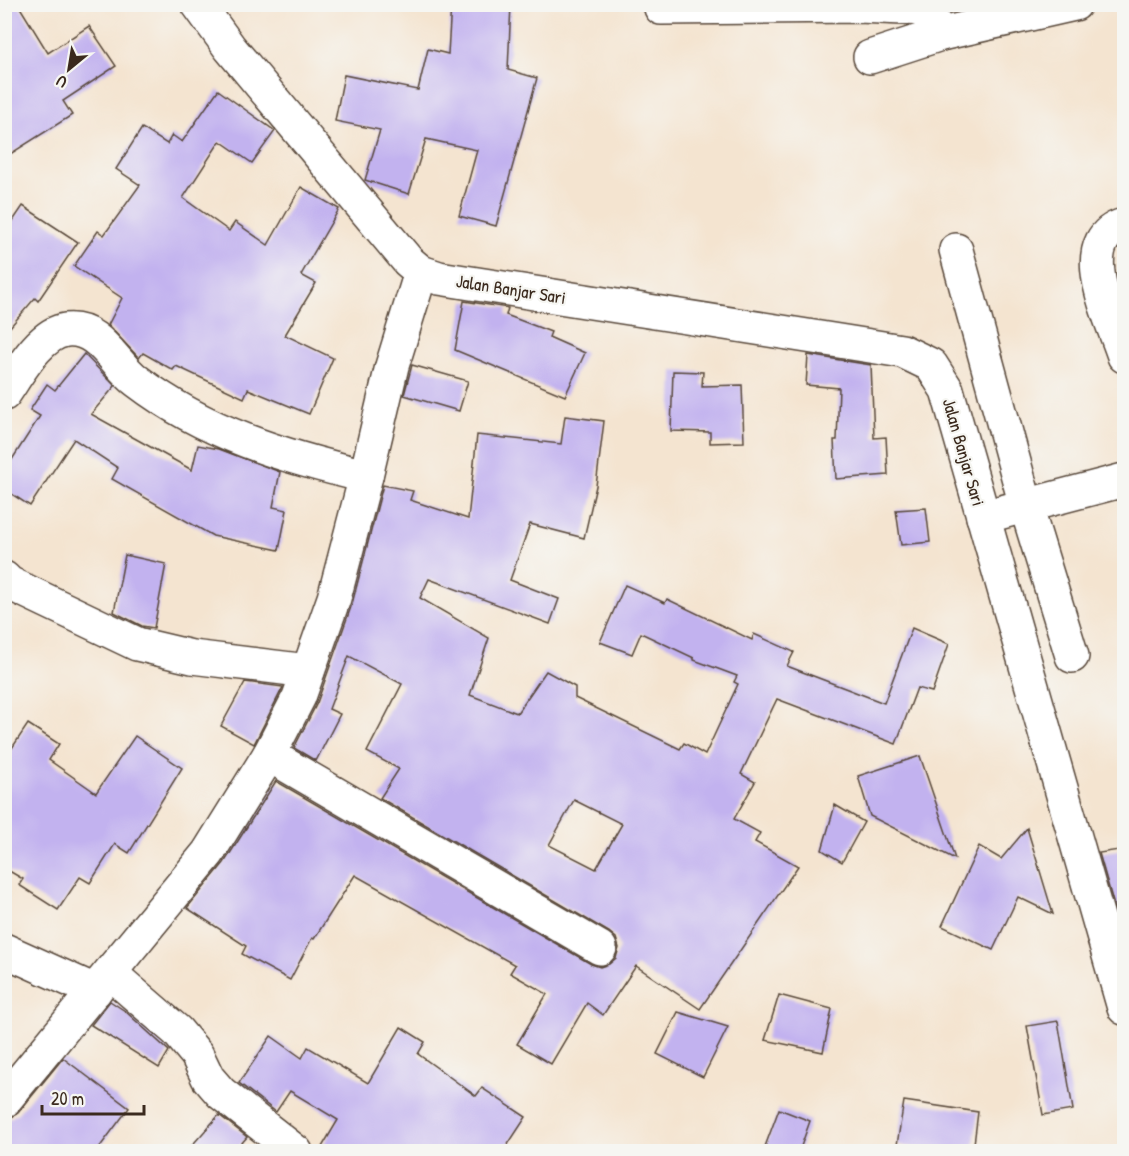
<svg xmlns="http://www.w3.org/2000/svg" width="1129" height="1156" viewBox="0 0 1129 1156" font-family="'Patrick Hand',sans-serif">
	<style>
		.building { fill: #c2b2ef; fill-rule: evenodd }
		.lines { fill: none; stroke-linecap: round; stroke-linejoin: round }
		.street-casing { stroke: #574639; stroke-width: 36 }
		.secondary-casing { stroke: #574639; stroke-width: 36 }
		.street { stroke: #fff; stroke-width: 33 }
		.secondary { stroke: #fff; stroke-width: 33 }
		.labels { text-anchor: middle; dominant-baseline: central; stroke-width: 4.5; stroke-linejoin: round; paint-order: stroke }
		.street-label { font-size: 18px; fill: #3b2a1e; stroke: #f6f6f2 }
	</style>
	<rect width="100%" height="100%" fill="#f6f6f2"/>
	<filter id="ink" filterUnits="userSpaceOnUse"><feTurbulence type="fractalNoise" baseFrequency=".0167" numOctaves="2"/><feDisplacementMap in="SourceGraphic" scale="12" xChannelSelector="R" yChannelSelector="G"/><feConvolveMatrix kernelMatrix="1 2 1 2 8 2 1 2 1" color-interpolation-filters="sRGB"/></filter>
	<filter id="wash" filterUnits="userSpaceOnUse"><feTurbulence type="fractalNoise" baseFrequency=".008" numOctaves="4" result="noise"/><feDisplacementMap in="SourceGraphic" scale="24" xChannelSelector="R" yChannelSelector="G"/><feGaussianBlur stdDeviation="1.35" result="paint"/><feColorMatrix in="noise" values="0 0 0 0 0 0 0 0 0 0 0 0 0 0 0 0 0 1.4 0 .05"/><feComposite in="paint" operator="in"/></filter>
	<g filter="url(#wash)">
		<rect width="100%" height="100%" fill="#f4e4d0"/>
		<g id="blocks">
			<g class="building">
				<path d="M4,4H18L48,53L89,26L116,66L63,101L72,115L4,158Z"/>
				<path d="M451,4H511L508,70L537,78L496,226L459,216L477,150L426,139L409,194L365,180L380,130L335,121L344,75L418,90L428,49L448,54Z"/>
				<path d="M218,90L275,131L252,163L220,141L183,198L229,231L235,222L268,245L301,187L339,209L301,275L316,283L285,335L333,358L309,414L248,389L244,398L176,366L173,370L143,353L139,358L108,325L122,298L74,266L98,231L104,235L140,185L116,169L142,128L167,144L172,135L182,142Z"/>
				<path d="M23,206L78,242L38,301L35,298L4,334V234Z"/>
				<path d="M464,301L508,308L506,315L551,332L549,337L585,353L565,396L455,350Z"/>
				<path d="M84,354L115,386L91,414L192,470L198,445L219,449L280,472L273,507L287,510L279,550L213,536L112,479L118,468L74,439L30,506L4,489V472L40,416L30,410L47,384L55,390Z"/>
				<path d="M808,355L871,365L874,438L886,437L888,475L836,479L834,440H837L839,388L806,385Z"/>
				<path d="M412,365L468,381L459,411L404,395Z"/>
				<path d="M673,371L703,372L702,386L742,385L744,442L710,443V432L671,431Z"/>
				<path d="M565,416L604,421L596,486L584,538L530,524L510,580L559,599L550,624L429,579L420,598L489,638L470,695L517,713L546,671L575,687V698L680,749L684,743L705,755L738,684L734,682L737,676L694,660V658L641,633L632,654L600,642L625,585L665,603L667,599L752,640L754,634L794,652L787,666L884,703L912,628L949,644L932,692L917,688L896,744L777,699L741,774L755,782L734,819L760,833L755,842L798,866L700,1009L636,966L603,1015L587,1003L551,1064L517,1044L547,994L510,973L515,965L355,875L314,939L312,938L290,980L242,954L246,946L187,908L224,863L276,781L591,964L600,967L609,964L616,958L619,948L616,938L609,932L380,798L399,769L367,752L402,684L349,656L329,709L340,714L316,761L294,748L317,703L352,604L383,485L413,491L410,500L468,519L477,435L561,444ZM574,800L622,824L596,869L549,845Z"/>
				<path d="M926,508L930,542L901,545L896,510Z"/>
				<path d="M125,555L166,564L154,628L142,626L114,612Z"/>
				<path d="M245,682L283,687L254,744L221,726Z"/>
				<path d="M28,724L59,744L49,760L96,793L135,736L182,768L129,853L115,844L90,883L80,877L58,910L19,885L23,879L4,868V760Z"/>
				<path d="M920,756L955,859L870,816L858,776Z"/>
				<path d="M835,805L864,822L842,862L822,850Z"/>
				<path d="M1027,828L1053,914L1018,897L993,950L942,926L979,846L1001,859Z"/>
				<path d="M1125,849V937H1123L1099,853Z"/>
				<path d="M779,995L832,1009L823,1052L765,1040Z"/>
				<path d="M110,1001L125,1011L169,1051L159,1068L91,1025Z"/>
				<path d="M678,1012L728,1027L703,1077L657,1054Z"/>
				<path d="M1058,1021L1073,1110L1043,1115L1027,1026Z"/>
				<path d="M401,1027L425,1042L418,1054L476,1096L482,1088L526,1117L503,1152H319L338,1120L290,1091L276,1112L239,1083L271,1036L302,1058L308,1047L368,1083Z"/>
				<path d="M63,1058L129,1108L96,1152H4V1122L18,1113Z"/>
				<path d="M904,1101L978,1112L973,1152H945L897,1145Z"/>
				<path d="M779,1109L810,1121L799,1152H763Z"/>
				<path d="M219,1115L247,1137L234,1152H186Z"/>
			</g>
		</g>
	</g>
	<g filter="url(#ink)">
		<use href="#blocks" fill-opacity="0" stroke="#574639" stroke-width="1.5"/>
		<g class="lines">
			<g class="street-casing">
				<g id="street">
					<path d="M661,4V8L859,6L925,9L941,34L1075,4"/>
					<path d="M870,57L941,34"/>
					<path d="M1124,225C1070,240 1113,321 1124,356"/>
					<path d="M956,250L1026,506L1072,656"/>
					<path d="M4,394C18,374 40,333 66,330C99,326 114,364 137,381C205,433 285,457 366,476"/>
					<path d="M983,517L1124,480"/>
					<path d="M4,578L9,583L137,644L192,657L308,671"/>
					<path d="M269,755L600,948"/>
					<path d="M4,950L95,991"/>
					<path d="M110,973L177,1031L197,1055L208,1078L221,1093L296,1152"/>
					<path d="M4,1101L208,853L269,755L299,697L334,598L366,476L392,366L421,272"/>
				</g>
			</g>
			<g class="secondary-casing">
				<path id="secondary" d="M198,4L230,48L408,261L421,272L439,278L902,351L931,365L947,390L1124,1008"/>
			</g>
			<use href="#street" class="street"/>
			<use href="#secondary" class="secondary"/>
		</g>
	</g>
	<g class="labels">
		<g class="street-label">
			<text transform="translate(511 289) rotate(9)">Jalan Banjar Sari</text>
			<text transform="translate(964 452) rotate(74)">Jalan Banjar Sari</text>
		</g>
	</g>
	<rect width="1129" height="1156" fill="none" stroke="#f6f6f2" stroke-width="24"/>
	<g transform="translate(69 69) rotate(210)" stroke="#f6f6f2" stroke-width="4.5" paint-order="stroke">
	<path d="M0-4.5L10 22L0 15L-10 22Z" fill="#3b2a1e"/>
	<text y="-9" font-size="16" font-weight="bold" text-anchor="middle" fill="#3b2a1e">U</text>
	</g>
	<path d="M42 1105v9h102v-9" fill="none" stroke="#3b2a1e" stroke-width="3"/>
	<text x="51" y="1105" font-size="18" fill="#3b2a1e" stroke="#f6f6f2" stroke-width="4.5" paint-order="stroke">20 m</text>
</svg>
